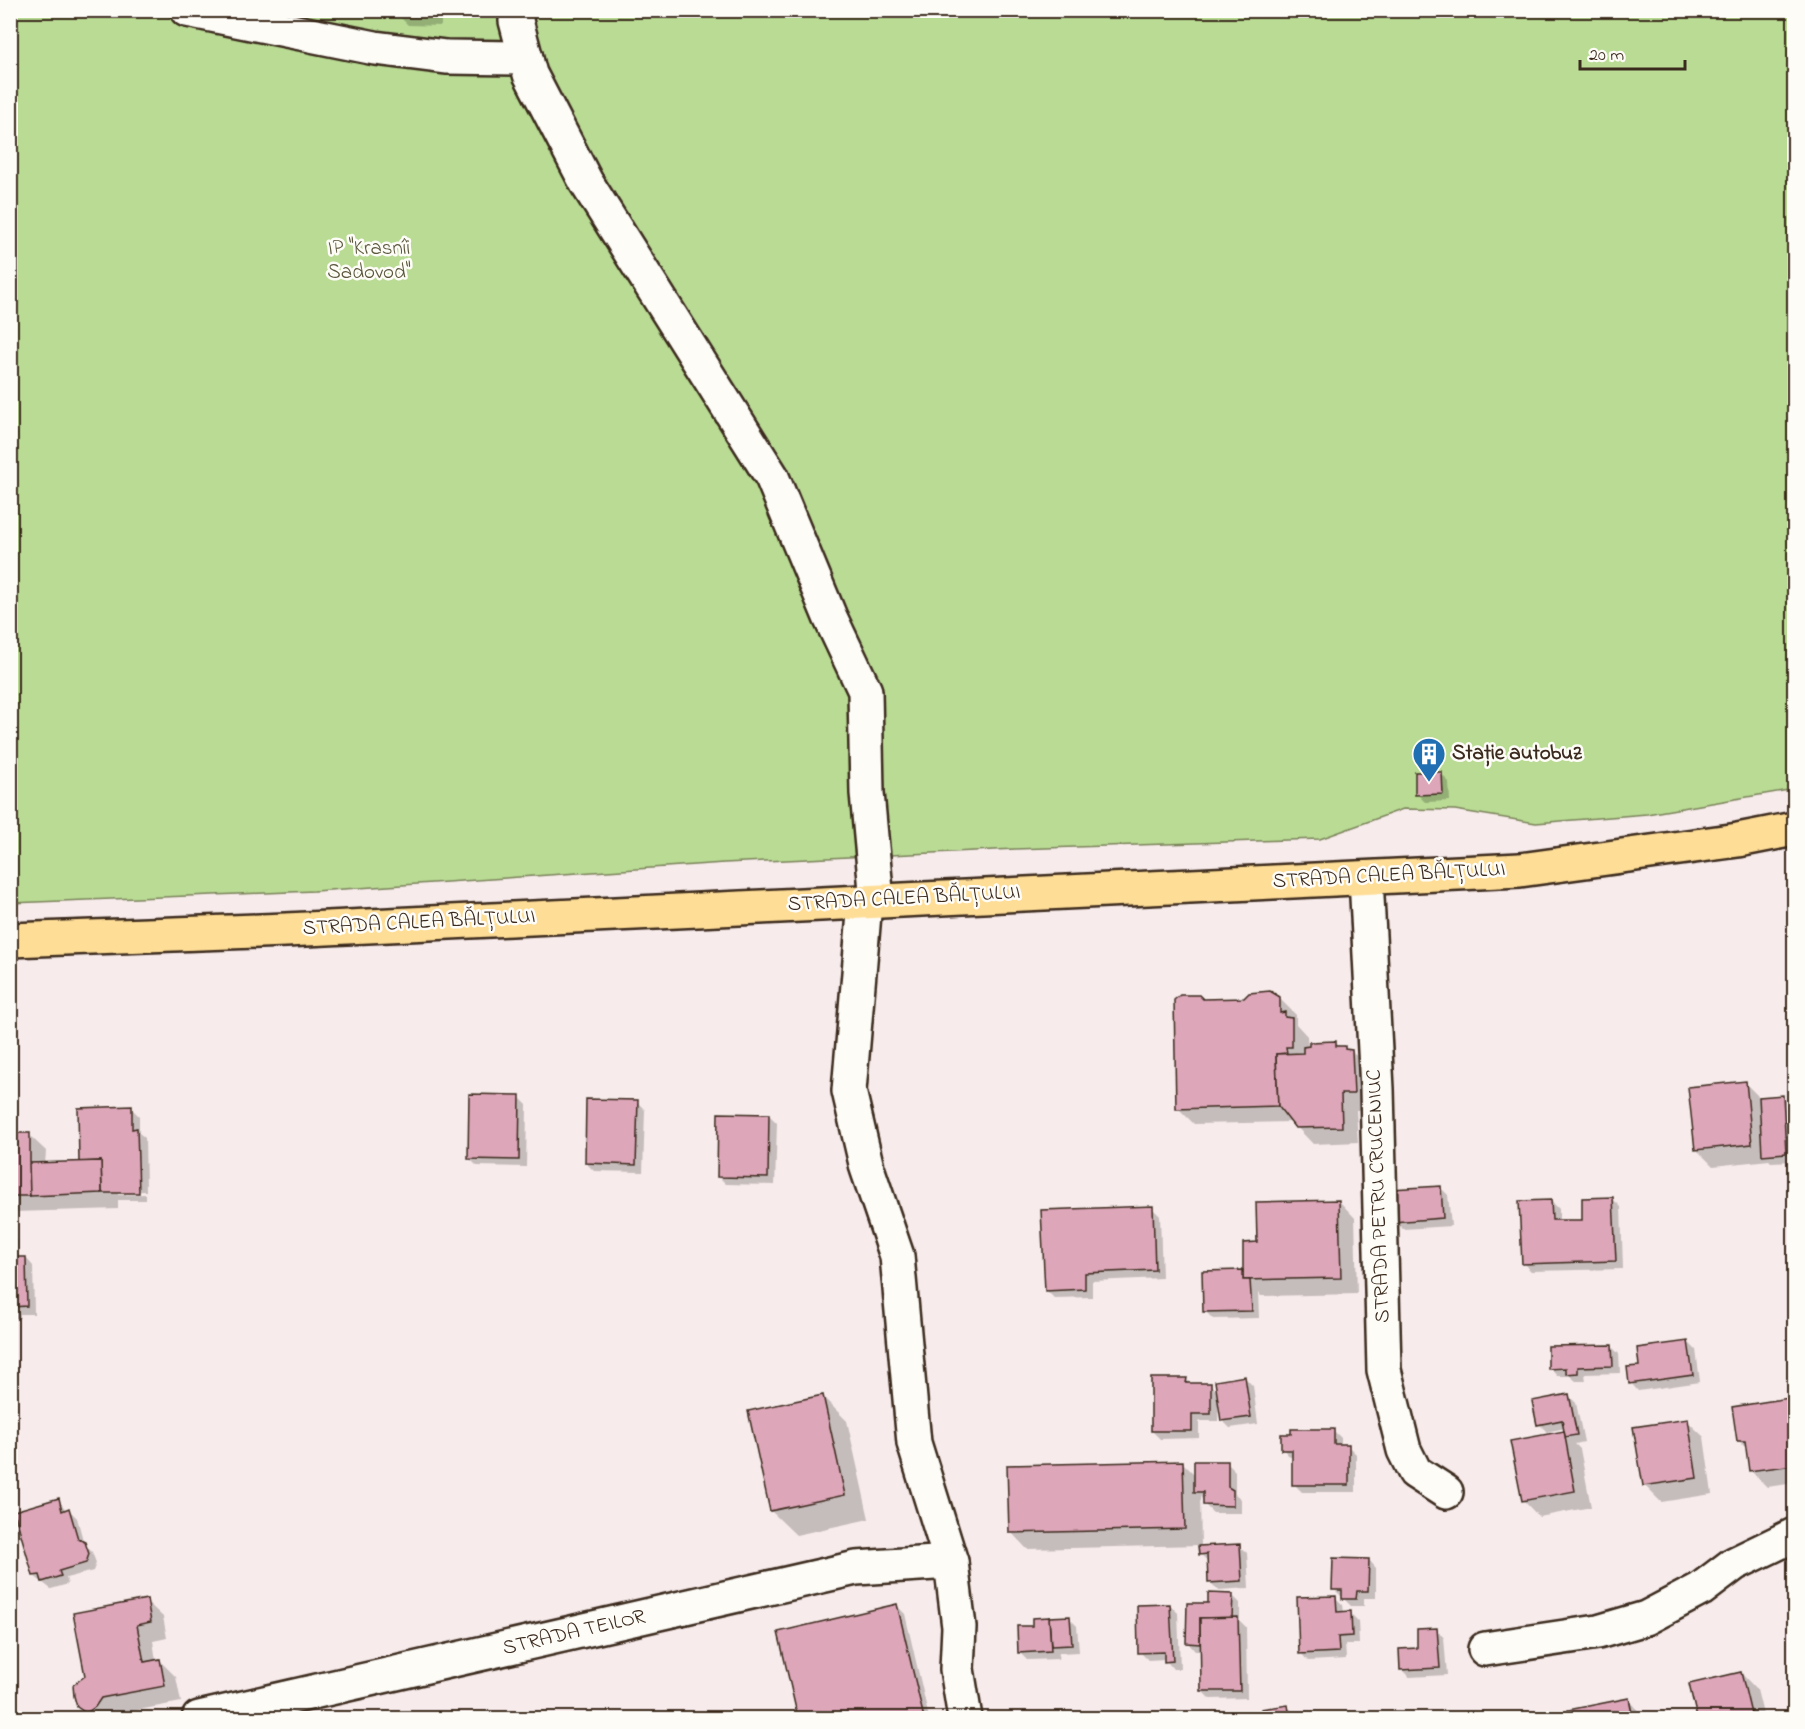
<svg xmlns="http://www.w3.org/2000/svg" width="1805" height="1729" viewBox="0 0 1805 1729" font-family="'Indie Flower',sans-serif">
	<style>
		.green { fill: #b9db94; stroke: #7a8259; stroke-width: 1.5 }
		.shadow { fill: #0003 }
		.building { fill: #dda6b9; stroke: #3b2a1e; stroke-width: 1.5 }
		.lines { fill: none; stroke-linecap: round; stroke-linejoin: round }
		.street-casing { stroke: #3b2a1e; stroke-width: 38 }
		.primary-casing { stroke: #3b2a1e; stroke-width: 38 }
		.street { stroke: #fdfcf7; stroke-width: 33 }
		.primary { stroke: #fedd96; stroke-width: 33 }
		.labels { text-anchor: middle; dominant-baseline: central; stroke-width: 5; stroke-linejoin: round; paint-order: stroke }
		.park-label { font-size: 21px; fill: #5a563c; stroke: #fdfcf7 }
		.poi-label { font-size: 21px; font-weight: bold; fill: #3b2a1e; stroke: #fdfcf7; text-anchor: start }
		.street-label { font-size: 21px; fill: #3b2a1e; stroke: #fdfcf7 }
	</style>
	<rect width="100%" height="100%" fill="#f7ebeb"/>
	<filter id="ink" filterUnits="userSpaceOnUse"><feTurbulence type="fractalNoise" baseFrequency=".0167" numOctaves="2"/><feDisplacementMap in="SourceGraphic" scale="12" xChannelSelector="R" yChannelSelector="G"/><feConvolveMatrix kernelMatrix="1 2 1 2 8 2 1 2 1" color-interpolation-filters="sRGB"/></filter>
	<g filter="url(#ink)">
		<path class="green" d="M10,11H1794V789L1647,814L1536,823L1455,810L1403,809L1320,839L1015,849L724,863L314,891L11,903Z"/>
		<g class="shadow">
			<path d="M393,10H441V26L408,25Z"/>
			<path d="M1441,774L1449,782L1450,801L1425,802L1417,794Z"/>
			<path d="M1279,998L1296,1015V1024L1307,1036L1308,1052L1336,1043L1340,1047L1351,1051L1368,1067L1370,1110H1356L1358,1142L1313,1144L1292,1122L1194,1124L1178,1108L1203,1001Z"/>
			<path d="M1745,1083L1760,1098L1782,1097L1790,1105L1793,1161L1771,1162L1769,1160L1713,1166L1696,1149Z"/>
			<path d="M519,1097L527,1105L526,1167L477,1166L469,1158Z"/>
			<path d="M637,1102L645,1110L643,1172L594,1171L586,1163Z"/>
			<path d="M131,1108L139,1116V1133L145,1138L146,1191L118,1192V1195L146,1194V1200H118V1209L13,1212L10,1209V1134L29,1135L46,1151L45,1164L82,1163Z"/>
			<path d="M769,1115L777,1123L775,1185L726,1184L718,1176Z"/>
			<path d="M1441,1188L1448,1195L1451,1226L1403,1229L1395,1221Z"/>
			<path d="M1613,1199L1621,1207L1623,1269L1531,1271L1523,1263L1551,1201L1559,1209V1222L1583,1221Z"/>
			<path d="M1339,1201L1355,1218L1357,1294L1261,1296L1258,1292L1259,1318L1213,1319L1205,1311L1245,1274L1258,1244Z"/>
			<path d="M1152,1208L1160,1216L1162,1278L1092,1281V1297L1054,1298L1046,1290Z"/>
			<path d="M10,1234L18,1241V1259L26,1258L33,1266L34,1314H20V1318H10Z"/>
			<path d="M1688,1342L1696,1350L1700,1382L1638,1391L1631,1383Z"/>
			<path d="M1611,1346L1619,1354L1620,1373L1585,1374L1586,1381H1576L1570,1376H1557L1550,1368Z"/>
			<path d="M1245,1378L1253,1386L1258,1424L1230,1428L1222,1420L1220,1405H1218V1421H1199V1438L1160,1439L1152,1431V1380H1187L1191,1384H1210L1218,1393Z"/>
			<path d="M1568,1395L1576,1403L1584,1442L1575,1444L1580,1449L1591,1507L1539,1517L1523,1500L1566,1432L1565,1428L1547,1432L1539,1424Z"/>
			<path d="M822,1396L847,1421L869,1519L796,1535L771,1511Z"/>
			<path d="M1788,1400L1794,1406V1483L1767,1487L1750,1470L1747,1449L1739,1441Z"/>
			<path d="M1687,1421L1704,1437L1712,1494L1661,1502L1644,1485Z"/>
			<path d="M1333,1430L1341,1438V1446H1348L1356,1454V1492H1302L1294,1484V1457H1290L1283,1449Z"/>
			<path d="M1183,1463L1195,1475L1227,1463L1235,1471V1494L1241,1499V1513H1213L1205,1505L1200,1496L1201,1545L1027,1549L1011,1532Z"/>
			<path d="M58,1500L67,1511L69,1510L77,1518L84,1544L92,1552L96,1563L93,1571L66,1578L68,1584L51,1589L34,1576Z"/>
			<path d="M1239,1546L1247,1553L1249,1588L1218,1590L1210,1582L1209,1562L1200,1554Z"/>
			<path d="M1369,1560L1376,1568V1598H1364V1606H1351L1334,1589Z"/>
			<path d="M1232,1595L1240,1603V1621L1246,1627L1247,1698L1210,1699L1202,1691V1651H1195L1188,1643V1604L1209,1605Z"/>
			<path d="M1336,1598L1343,1605L1344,1613H1350L1358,1621L1359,1644H1345L1346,1659L1308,1661L1301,1653Z"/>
			<path d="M146,1601L163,1617L167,1638L153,1641L156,1661L159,1660L176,1677L181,1702L117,1714L114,1718H91L79,1706L87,1676Z"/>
			<path d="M1170,1605L1178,1613L1180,1669H1173L1165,1659L1148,1660L1140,1652Z"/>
			<path d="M897,1606L905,1614L929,1718H799L780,1634Z"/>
			<path d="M1069,1618L1077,1626L1079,1652L1059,1653L1058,1659L1027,1660L1019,1652L1033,1627V1619Z"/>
			<path d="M1437,1630L1444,1638L1447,1675L1409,1677L1401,1669Z"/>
			<path d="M1741,1673L1757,1690L1764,1718H1698L1691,1685Z"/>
			<path d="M1628,1700L1645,1718H1572L1570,1711Z"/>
			<path d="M1288,1707L1296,1715V1718H1263L1262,1710Z"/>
		</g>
		<g class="building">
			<path d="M1415,772H1442L1443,794L1415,795Z"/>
			<path d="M1270,991L1280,997V1013L1285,1012V1017L1292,1018V1047H1286L1287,1053L1276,1054L1278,1106L1176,1109L1174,1000L1180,995H1199L1203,999L1244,998L1249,993Z"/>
			<path d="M1336,1041V1046H1345V1049L1352,1050L1354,1094H1341L1342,1127L1295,1128L1278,1106L1276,1054L1303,1053V1047L1309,1046V1042Z"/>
			<path d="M1746,1081L1752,1144L1695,1150L1688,1087Z"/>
			<path d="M469,1094L520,1095L519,1160L468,1159Z"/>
			<path d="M1783,1095L1786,1153L1762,1155L1759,1097Z"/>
			<path d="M586,1099L638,1100L636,1165L585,1163Z"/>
			<path d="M132,1106V1129L137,1128L139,1193H102L101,1161L79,1162L78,1108Z"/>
			<path d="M718,1113L769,1114L768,1178L717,1177Z"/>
			<rect x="10" y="1133" width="20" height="63"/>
			<path d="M101,1161L102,1193L30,1196L29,1163Z"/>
			<path d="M1441,1186L1443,1218L1393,1222L1391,1189Z"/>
			<path d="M1613,1197L1616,1261L1522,1264L1519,1201L1551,1200L1552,1220H1582V1198Z"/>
			<path d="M1339,1200L1341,1278L1243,1280V1243L1257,1242L1256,1202Z"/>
			<path d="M1153,1206L1155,1270L1085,1273V1289L1045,1291L1041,1210Z"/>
			<path d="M10,1240L11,1257H26L27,1306L12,1307L13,1310H10Z"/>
			<path d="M1243,1270V1280H1250L1252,1311L1203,1312L1202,1271Z"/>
			<path d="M1688,1341L1693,1375L1629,1384L1627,1367L1639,1366L1637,1348Z"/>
			<path d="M1612,1345L1613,1366L1578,1367V1373L1566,1374V1368L1548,1369V1346Z"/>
			<path d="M1245,1376L1251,1417L1221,1421L1215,1381Z"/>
			<path d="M1151,1378H1187L1186,1383H1211V1414H1192V1431H1151Z"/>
			<path d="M1569,1394L1577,1435L1565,1437L1562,1420L1537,1425L1532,1401Z"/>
			<path d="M823,1395L845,1495L770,1511L748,1411Z"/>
			<path d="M1789,1398L1794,1438V1465L1749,1471L1745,1441H1737L1732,1407Z"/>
			<path d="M1688,1419L1697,1478L1643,1486L1633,1427Z"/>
			<path d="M1291,1429H1334V1444H1349V1485H1292V1450H1281V1434H1291Z"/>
			<path d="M1564,1431L1575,1491L1522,1501L1510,1441Z"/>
			<path d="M1183,1461L1185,1529L1009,1533L1007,1465Z"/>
			<path d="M1194,1461H1228V1487L1233,1490V1506L1203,1505V1492H1194Z"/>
			<path d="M59,1498L62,1511L69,1508L78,1539L85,1542L89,1554L86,1563L59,1571L61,1576L42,1582L40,1575L33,1576L14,1511Z"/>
			<path d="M1240,1544L1242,1581L1208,1583L1207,1554L1199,1555L1198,1546Z"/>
			<path d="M1333,1558L1369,1559L1368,1591H1357L1356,1599H1342V1590H1332Z"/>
			<path d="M1208,1593L1233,1594L1232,1618H1200V1644L1186,1643L1187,1603H1208Z"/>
			<path d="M1336,1596L1337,1612L1351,1611L1352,1636L1338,1637L1339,1652L1299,1654L1297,1597Z"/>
			<path d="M147,1599L151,1622L137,1625L144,1662L160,1659L165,1686L101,1698L95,1707L86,1713L77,1707L74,1696L73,1685L85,1676L73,1613Z"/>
			<path d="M897,1604L924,1718H798L778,1632Z"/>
			<path d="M1170,1604L1173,1661L1164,1662V1652L1138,1653L1137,1605Z"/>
			<path d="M1070,1616L1072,1645L1051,1646L1049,1617Z"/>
			<path d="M1049,1617L1051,1651L1018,1653L1017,1626H1032V1618Z"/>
			<path d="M1238,1617L1240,1691H1201L1200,1618Z"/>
			<path d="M1437,1628L1440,1668L1400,1670L1399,1649L1417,1648V1629Z"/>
			<path d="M1741,1672L1752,1718H1697L1689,1684Z"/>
			<path d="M1629,1698L1633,1718H1570L1568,1710Z"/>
			<path d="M1288,1705L1290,1718H1262L1261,1709Z"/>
		</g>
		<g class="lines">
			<g class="street-casing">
				<g id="street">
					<path d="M187,10L375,48L446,57L526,58"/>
					<path d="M517,10L516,21L530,74L586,182L772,477L830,617L865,691L867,793L877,901"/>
					<path d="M1366,878L1377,1089L1384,1370L1404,1450L1415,1472L1446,1492"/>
					<path d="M865,902L849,1091L867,1168L897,1256L914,1443L951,1562L959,1627L957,1669L965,1718"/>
					<path d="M1485,1649L1598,1632L1646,1618L1701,1589L1734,1564L1794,1535"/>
					<path d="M199,1718L856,1568L951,1562"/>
				</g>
			</g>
			<g class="primary-casing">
				<path id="primary" d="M10,940L286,930L1520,870L1738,840L1794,829"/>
			</g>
			<use href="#street" class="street"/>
			<use href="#primary" class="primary"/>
		</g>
	</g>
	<defs>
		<g id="building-pin" transform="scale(1.725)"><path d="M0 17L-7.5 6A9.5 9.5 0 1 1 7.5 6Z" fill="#1f6fb2" stroke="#fdfcf7"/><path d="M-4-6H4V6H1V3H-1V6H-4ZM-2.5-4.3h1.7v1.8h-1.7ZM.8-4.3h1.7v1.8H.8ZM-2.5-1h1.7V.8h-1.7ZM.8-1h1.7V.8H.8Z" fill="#fff"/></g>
	</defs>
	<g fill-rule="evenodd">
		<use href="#building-pin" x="1429" y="754"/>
	</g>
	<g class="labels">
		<g class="park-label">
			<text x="369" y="249">IP "Krasnîi<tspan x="369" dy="24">Sadovod"</tspan></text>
		</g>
		<g class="poi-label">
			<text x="1452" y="754">Stație autobuz</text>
		</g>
		<g class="street-label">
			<text transform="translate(1389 876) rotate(-3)">STRADA CALEA BĂLȚULUI</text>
			<text transform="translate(904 899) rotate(-3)">STRADA CALEA BĂLȚULUI</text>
			<text transform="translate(419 923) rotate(-3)">STRADA CALEA BĂLȚULUI</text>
			<text transform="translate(1379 1196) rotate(-92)">STRADA PETRU CRUCENIUC</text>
			<text transform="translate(574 1633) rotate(-13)">STRADA TEILOR</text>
		</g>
	</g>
	<rect width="1805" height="1729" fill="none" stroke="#fdfcf7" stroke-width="36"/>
	<rect x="18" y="18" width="1769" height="1693" fill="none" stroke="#3b2a1e" stroke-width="2" filter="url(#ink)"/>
	<path d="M1580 60v9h105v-9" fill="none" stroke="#3b2a1e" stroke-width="3"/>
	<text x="1589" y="60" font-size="18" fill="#3b2a1e" stroke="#fdfcf7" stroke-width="4.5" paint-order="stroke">20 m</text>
</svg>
